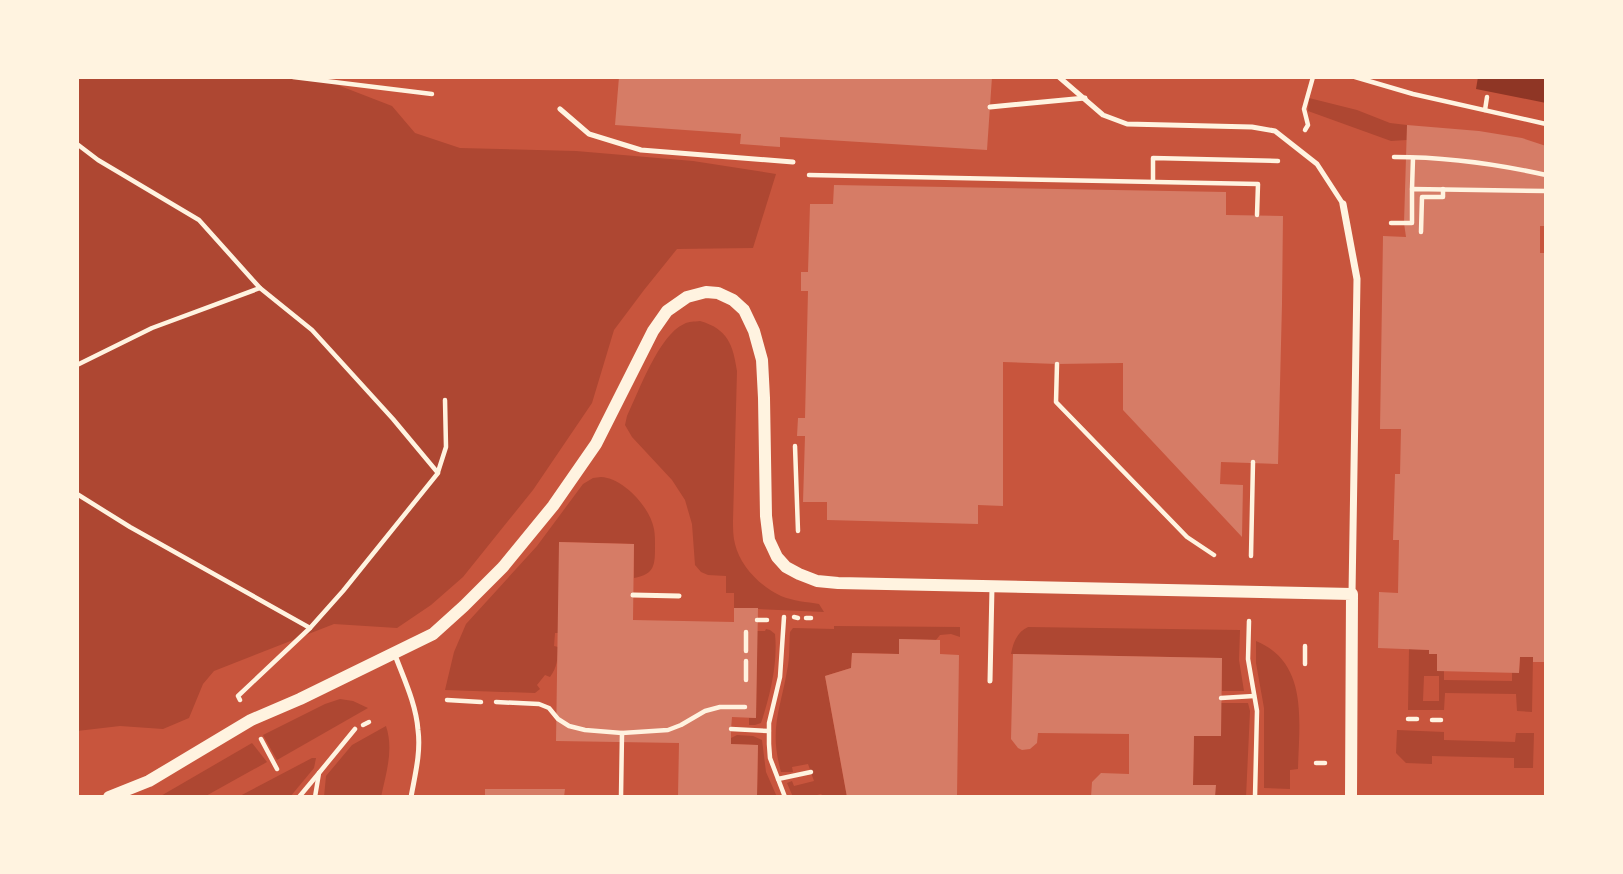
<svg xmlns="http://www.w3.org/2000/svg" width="1623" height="874" viewBox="0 0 1623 874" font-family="'Space Grotesk',sans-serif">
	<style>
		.green { fill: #ae4732; fill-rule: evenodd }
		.water { fill: #8f3625 }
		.building { fill: #d67c66 }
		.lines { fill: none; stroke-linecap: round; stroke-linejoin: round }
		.path { stroke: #fff3e0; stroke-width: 4.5 }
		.service { stroke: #fff3e0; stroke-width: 5 }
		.minor { stroke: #fff3e0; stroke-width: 7 }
		.tertiary { stroke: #fff3e0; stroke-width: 12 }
	</style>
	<rect width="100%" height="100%" fill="#c8553d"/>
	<g class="green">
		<path d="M77,77H317L392,106L415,133L460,148L576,151L693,161L776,174L753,248L677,249L644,290L614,330L592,403L533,490L463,577L431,605L397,628L334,624L214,671L203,684L189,718L163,729L120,726L77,731Z"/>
		<path d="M1309,98L1357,110L1390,123L1407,125V140L1391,141L1308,111Z"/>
		<path d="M700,321C728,329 733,345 737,371L733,521C733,528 733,537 735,544C740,566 761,587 781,596C793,601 807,602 819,604L824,612L734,608V593H726V576L708,575L701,572L695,565L692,524L685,500L672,480L632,437L625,425L627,416C639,391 659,335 684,324C689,321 694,322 700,321Z"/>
		<path d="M601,477C623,478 650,507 654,529C655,534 655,540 655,546C655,565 655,574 634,578V544L559,542L561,633H555L554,646L558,647C558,658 557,668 550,677L545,675L537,685L540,689L535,693L445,690L454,652L466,624L537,546L583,484L593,478Z"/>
		<path d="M834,626L960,627V637L951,634L940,635L936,640L900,639L899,654L852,653L851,668L825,676L847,797H824L821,794L809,797H793L787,783L792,781L794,786L814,781L808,764L792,767L793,772H781C769,729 780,711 787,671C790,658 789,645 790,632L793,628L834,629Z"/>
		<path d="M1028,627L1240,630L1239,660L1244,691H1222V658L1011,654C1013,643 1017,632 1028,627Z"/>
		<path d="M766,629L770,630L775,634C778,663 770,696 761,723L755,725H749V718H756L757,631H765Z"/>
		<path d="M1256,641C1309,663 1299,722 1298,769L1290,770V789L1264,788V708L1256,663Z"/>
		<path d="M1409,649L1429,650V654H1437V671H1444V680L1512,681V672H1519L1520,657H1533L1532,712L1517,711L1516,694L1445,693L1444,710H1408ZM1424,676H1439V701H1423Z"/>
		<path d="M340,699L353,701L368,708L277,760L263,735L325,704Z"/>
		<path d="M1221,703H1248L1250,711L1246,797H1215V785H1193L1194,736H1221Z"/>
		<path d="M386,726C394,750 386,773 381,797H324L326,776L352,745Z"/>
		<path d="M1397,730L1444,732V740L1515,742L1516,733H1534L1533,768H1514V758L1432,756V764L1406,763L1396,753Z"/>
		<path d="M737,735L753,736L762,740L766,772L777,797H757L758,745L731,744V738Z"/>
		<path d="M252,743L267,762L204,797H159Z"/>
		<path d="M312,758H316L314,768L290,797H238Z"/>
	</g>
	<path class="water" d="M1478,77H1546V103L1476,89Z"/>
	<g class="building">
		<path d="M619,77H992L987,150L780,137V147L740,144L741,134L615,125Z"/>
		<path d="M1407,125L1479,131L1522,138L1546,146V226H1540V253H1546V662H1533V657H1520L1519,673L1437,671V654H1429V650L1378,648L1379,592L1398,593L1399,540H1393L1395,474H1400L1401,429H1380L1383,236L1406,237L1404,223Z"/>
		<path d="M834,185L1226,192V215L1283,216L1282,304L1278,464L1221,462L1220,484L1243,485L1242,537L1123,410V363L1057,364L1003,362V506L978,505V524L827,520V502H803L805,436H797L798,418H805L808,291H801V272H808L810,204H833Z"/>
		<path d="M559,542L634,544L633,620L734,622V608H758L756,718L732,717L731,729V744L758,745L757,797H678L679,743L556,741Z"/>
		<path d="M899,639L940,640V654L959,655L957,797H847L825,676L851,668L852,653L899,654Z"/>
		<path d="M1013,654L1222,658L1221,736H1194L1193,785H1216L1215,797H1091L1092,782L1101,773L1129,774V734L1038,733L1037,743L1030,749L1022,750L1018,748L1011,739Z"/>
		<path d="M485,789H565L564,797H485Z"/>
	</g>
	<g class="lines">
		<g class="path">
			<path d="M293,77L432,94"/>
			<path d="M1355,77L1413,94L1546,124"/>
			<path d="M1485,110L1487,97"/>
			<path d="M1305,130L1308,125L1304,109L1313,77"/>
			<path d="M77,144L98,160L199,220L260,288L312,330L393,419L438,473L343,591L310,628L238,696L240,700"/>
			<path d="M1394,157C1445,157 1497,164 1546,175"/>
			<path d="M809,175L1258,184L1257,215"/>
			<path d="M1153,181V158L1278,161"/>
			<path d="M1412,189L1413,158"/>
			<path d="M1391,223H1412V189L1546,191"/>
			<path d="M1421,232L1422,197H1443V189"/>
			<path d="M1057,364L1056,402L1187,537L1214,555"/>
			<path d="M77,365L152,328L260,288"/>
			<path d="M795,446L798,531"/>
			<path d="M438,472L446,447L445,400"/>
			<path d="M77,494L130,527L310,628"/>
			<path d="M1251,556L1253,462"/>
			<path d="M784,617L780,677L769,723V744L770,758L785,797"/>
			<path d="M794,617L798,618"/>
			<path d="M806,618H811"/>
			<path d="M757,620H767"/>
			<path d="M1249,621L1248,659L1257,711L1255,797"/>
			<path d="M746,651V632"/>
			<path d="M746,661V680"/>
			<path d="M1305,664V646"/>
			<path d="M1221,698L1254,696"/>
			<path d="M447,700L481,702"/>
			<path d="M496,702L539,704L549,708L558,719L569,726L585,730L622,733L668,730L681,725L705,711L720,707H745"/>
			<path d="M1408,719H1417"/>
			<path d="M1432,720H1441"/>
			<path d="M363,725L369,722"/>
			<path d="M731,729L769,731"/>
			<path d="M261,739L277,769"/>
			<path d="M1316,763H1325"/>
			<path d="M778,779L811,772"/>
			<path d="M299,797L319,773"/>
			<path d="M315,797L319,773L355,729"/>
			<path d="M621,797L622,733"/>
		</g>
		<g class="service">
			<path d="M1059,77L1103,115L1127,124L1252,127L1275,131L1317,164L1343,204"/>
			<path d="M990,107L1085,98"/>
			<path d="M560,109L589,134L641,150L793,162"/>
			<path d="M633,595L679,596"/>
			<path d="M395,655C404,679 416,704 418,730C421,752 415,775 411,797"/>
			<path d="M990,681L992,587"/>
		</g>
		<path class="minor" d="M1343,204L1357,279L1352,594"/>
		<path class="tertiary" d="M109,797L149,781L251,720L300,699L433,634L464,606L503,567L553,506L596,444L653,331L667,311L687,297L706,292L718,293L733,300L744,310L754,331L762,360L764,398L766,516L769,540L777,557L786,567L799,574L817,581L838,583L1352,594L1351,797"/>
	</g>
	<rect width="1623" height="874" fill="none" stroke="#fff3e0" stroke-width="158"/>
</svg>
